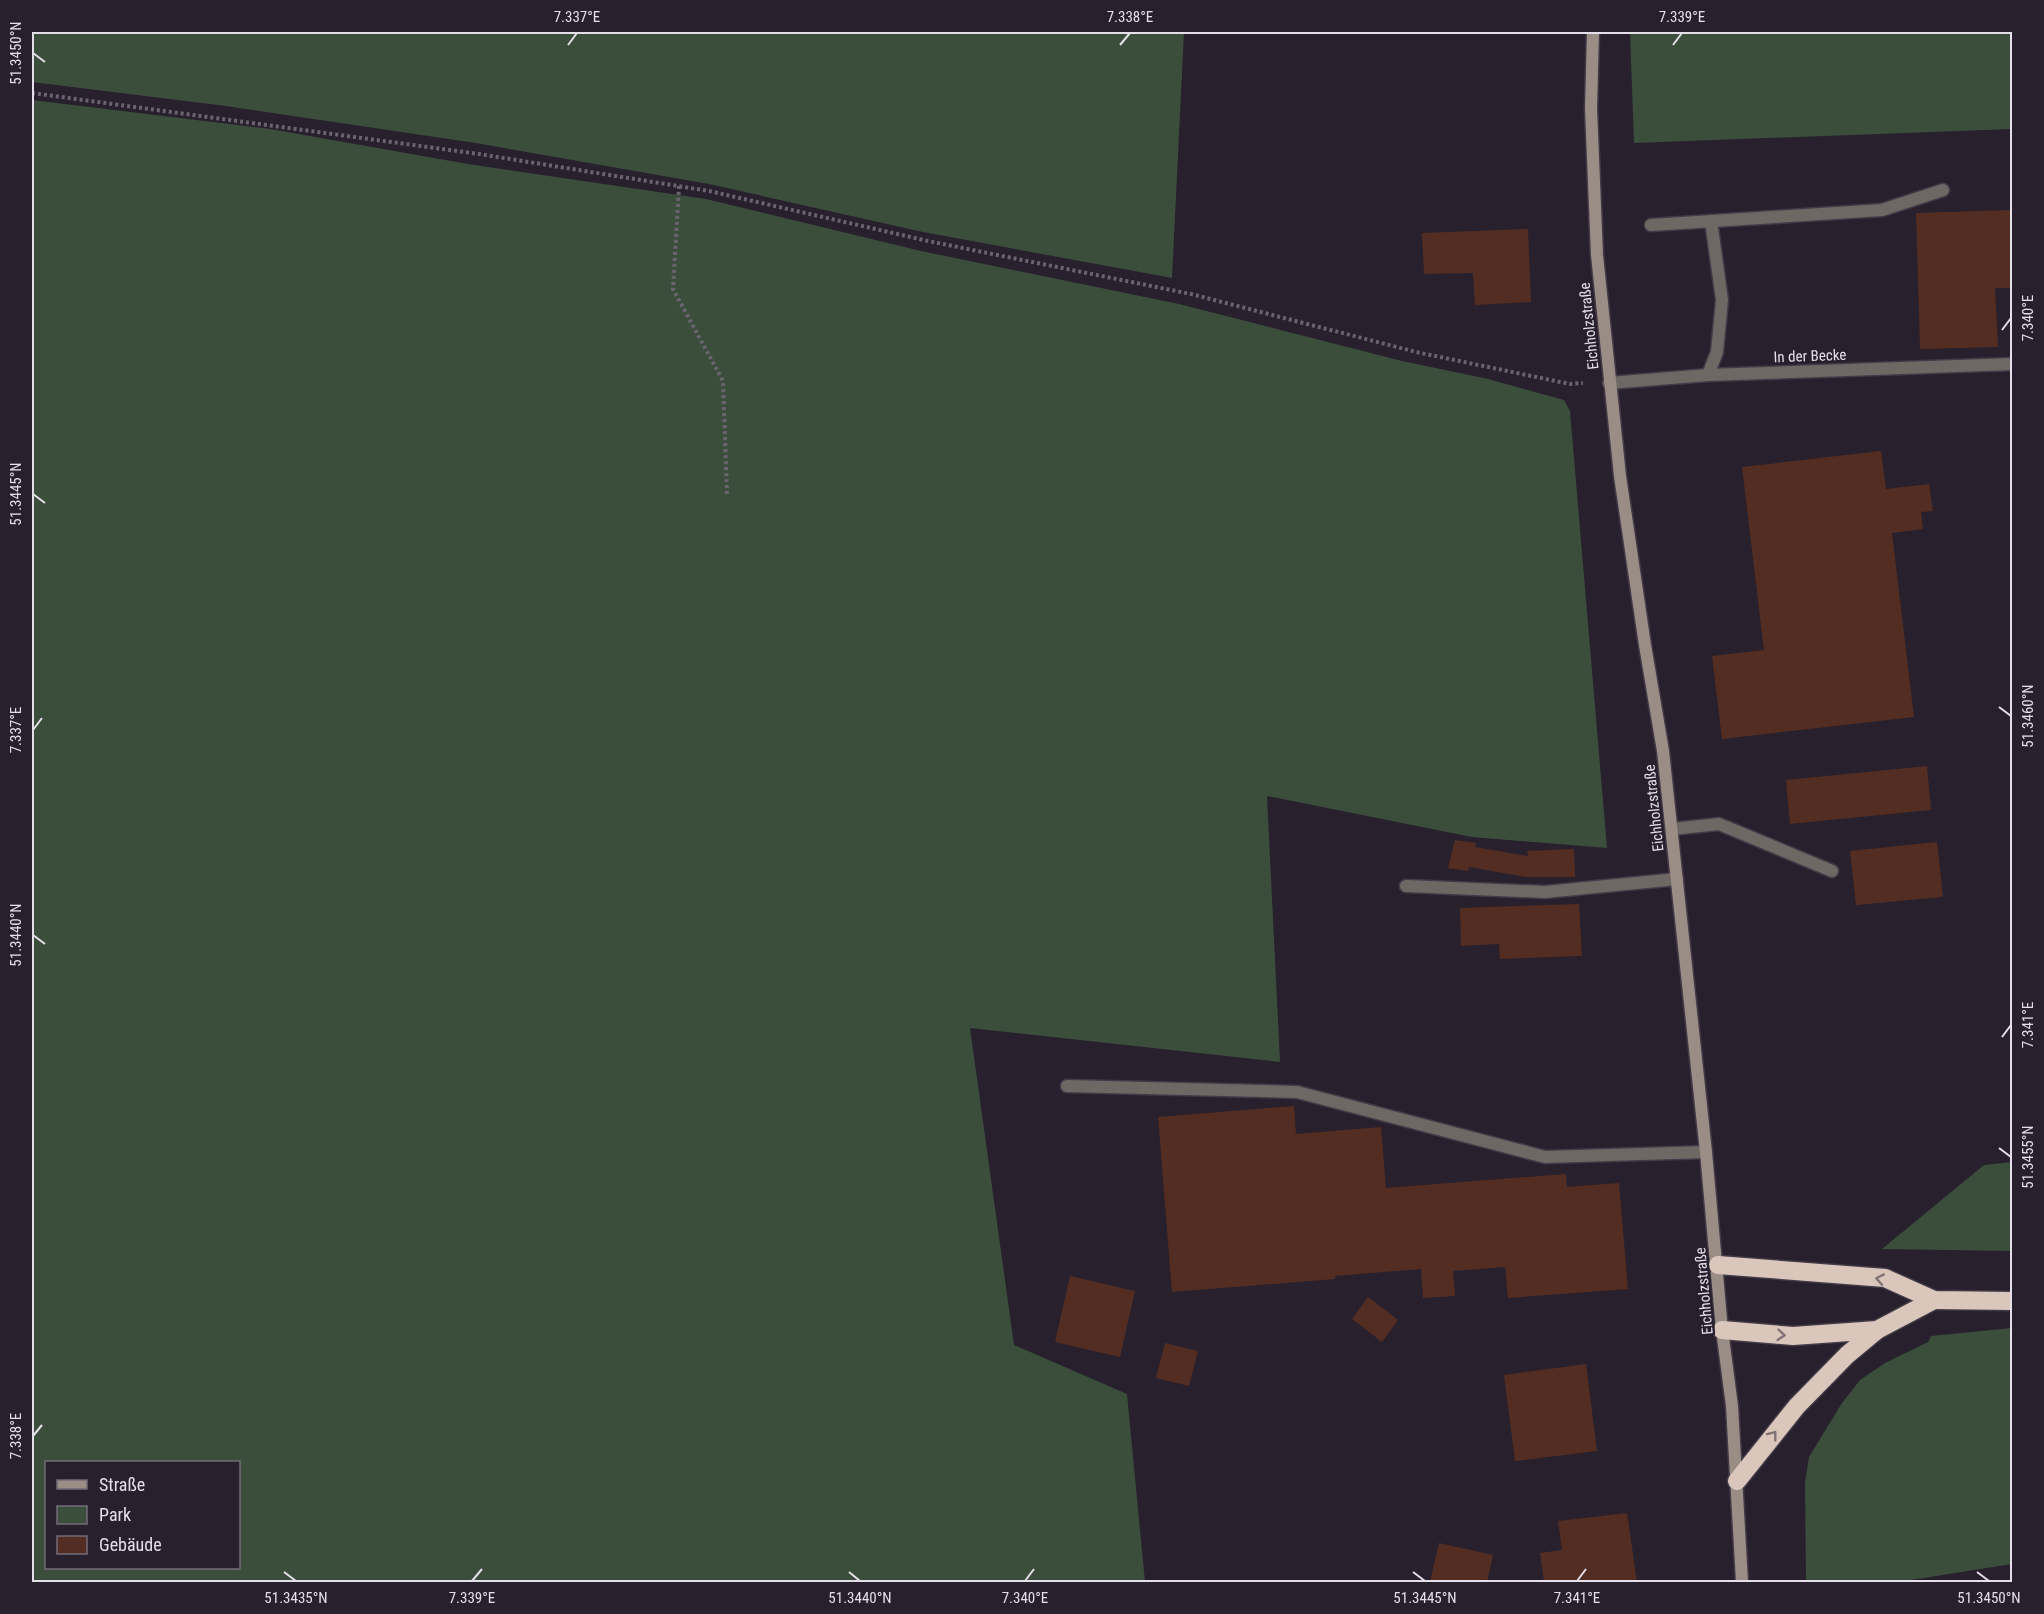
<svg xmlns="http://www.w3.org/2000/svg" width="2044" height="1614" viewBox="0 0 2044 1614" font-family="'Roboto Condensed',sans-serif">
	<style>
		.green { fill: #3b4e3c; fill-rule: evenodd }
		.building { fill: #542d22 }
		.lines { fill: none; stroke-linecap: round; stroke-linejoin: round }
		.service-casing { stroke: #423b47; stroke-width: 15 }
		.secondary-casing { stroke: #423b47; stroke-width: 15 }
		.motorway-casing { stroke: #423b47; stroke-width: 21 }
		.path { stroke: #6b6470; stroke-width: 4; stroke-dasharray: 3 3; stroke-linecap: butt }
		.service { stroke: #6f6763; stroke-width: 12 }
		.secondary { stroke: #9a8d86; stroke-width: 12 }
		.motorway { stroke: #dac6bb; stroke-width: 18 }
		.oneway { stroke: #817374 }
		.ticks { fill: none; stroke: #e4dfe8; stroke-width: 2 }
		.labels { text-anchor: middle; dominant-baseline: central; stroke-width: 5; stroke-linejoin: round; paint-order: stroke }
		.street-label { font-size: 15px; fill: #e4dfe8; stroke: #28202d }
		.neatline { fill: none; stroke: #e4dfe8; stroke-width: 2 }
		.ticks-label { font-size: 15px; text-anchor: middle; fill: #e4dfe8 }
	</style>
	<rect width="100%" height="100%" fill="#28202d"/>
	<g class="green">
		<path d="M32,32H1184L1172,278L923,232L709,184L476,143L226,106L32,82Z"/>
		<path d="M1630,32H2012V129L1634,143Z"/>
		<path d="M32,100L270,129L468,164L706,199L921,251L1179,304L1402,361L1488,379L1564,400L1570,411L1607,848L1472,837L1267,796L1280,1062L970,1028L1014,1345L1127,1394L1145,1582H32ZM46,1462H238V1568H46Z"/>
		<path d="M2012,1162V1251L1882,1249L1984,1165Z"/>
		<path d="M2012,1328V1564L1898,1582H1806L1805,1483L1809,1457L1842,1403L1860,1380L1885,1363L1928,1342L1931,1336Z"/>
	</g>
	<g class="building">
		<path d="M2012,210V288H1995L1998,347L1920,349L1916,213Z"/>
		<path d="M1528,229L1531,302L1475,305L1473,273L1424,274L1422,233Z"/>
		<path d="M1881,451L1886,489L1929,484L1933,511L1921,512L1923,529L1892,533L1914,717L1722,739L1712,656L1764,650L1742,467Z"/>
		<path d="M1927,766L1931,810L1790,824L1786,780Z"/>
		<path d="M1455,840L1476,843L1475,847L1528,856L1527,851L1574,849L1575,877H1526L1469,867L1468,871L1448,868Z"/>
		<path d="M1937,842L1943,897L1856,905L1850,851Z"/>
		<path d="M1579,904L1582,956L1500,959L1499,944L1461,946L1460,908Z"/>
		<path d="M1294,1106L1296,1134L1381,1127L1386,1188L1566,1174L1567,1187L1619,1183L1628,1289L1508,1298L1505,1267L1453,1271L1455,1296L1423,1298L1421,1269L1335,1276V1279L1172,1292L1158,1117Z"/>
		<path d="M1070,1276L1135,1291L1120,1357L1055,1342Z"/>
		<path d="M1368,1297L1398,1320L1382,1342L1352,1319Z"/>
		<path d="M1165,1343L1198,1351L1189,1386L1156,1378Z"/>
		<path d="M1586,1364L1597,1451L1515,1461L1504,1375Z"/>
		<path d="M1627,1513L1637,1582H1544L1540,1553L1562,1550L1558,1521Z"/>
		<path d="M1439,1543L1493,1555L1487,1582H1430Z"/>
	</g>
	<g class="lines">
		<g class="service-casing">
			<g id="service">
				<path d="M1651,225L1882,210L1943,190"/>
				<path d="M1708,375L1717,352L1722,300L1711,221"/>
				<path d="M1609,383L1708,375L2012,364"/>
				<path d="M1672,829L1719,824L1832,871"/>
				<path d="M1406,886L1545,892L1677,879"/>
				<path d="M1067,1086L1297,1092L1545,1157L1706,1152"/>
			</g>
		</g>
		<g class="secondary-casing">
			<path id="secondary" d="M1593,32L1591,109L1597,255L1620,476L1645,645L1663,751L1706,1152L1722,1330L1732,1406L1742,1582"/>
		</g>
		<g class="motorway-casing">
			<g id="motorway">
				<path d="M1718,1265L1885,1278L1934,1300L2012,1301"/>
				<path d="M1722,1330L1793,1336L1877,1330L1934,1300"/>
				<path d="M1737,1481L1797,1406L1847,1355L1877,1330"/>
			</g>
		</g>
		<g class="path">
			<path d="M32,93L479,154L709,191L928,241L1191,294L1416,352L1570,384L1583,383"/>
			<path d="M679,186L673,289L723,381L727,494"/>
		</g>
		<use href="#service" class="service"/>
		<use href="#secondary" class="secondary"/>
		<use href="#motorway" class="motorway"/>
	</g>
	<defs><path id="oneway-chevron" d="M-2-3.5L2.5 0L-2 3.5" fill="none" stroke-width="1.6" stroke-linecap="round" stroke-linejoin="round" transform="scale(1.5)"/></defs>
	<g class="oneway">
		<use href="#oneway-chevron" transform="translate(1880 1279) rotate(-169)"/>
		<use href="#oneway-chevron" transform="translate(1781 1335) rotate(5)"/>
		<use href="#oneway-chevron" transform="translate(1773 1435) rotate(-52)"/>
	</g>
	<path class="ticks" d="M568,45L577,33M1120,45L1130,33M1673,45L1682,33M33,53L45,62M2002,330L2011,318M33,494L45,503M1999,707L2011,716M33,730L42,718M33,935L45,944M2002,1037L2011,1025M1999,1148L2011,1157M33,1436L42,1425M284,1572L296,1581M849,1572L860,1581M1413,1572L1425,1581M1977,1572L1989,1581M472,1581L482,1569M1025,1581L1034,1569M1577,1581L1586,1569"/>
	<g class="labels">
		<g class="street-label">
			<text transform="translate(1589 326) rotate(-96)">Eichholzstraße</text>
			<text transform="translate(1810 356) rotate(-2)">In der Becke</text>
			<text transform="translate(1654 808) rotate(-96)">Eichholzstraße</text>
			<text transform="translate(1704 1291) rotate(-95)">Eichholzstraße</text>
		</g>
	</g>
	<rect width="2044" height="1614" fill="none" stroke="#28202d" stroke-width="66"/>
	<rect x="45" y="1461" width="195" height="108" fill="#28202d" stroke="#736c78" stroke-width="1.5"/>
	<rect x="57" y="1480" width="30" height="9" fill="#9a8d86" stroke="#736c78" stroke-width="1.5"/>
	<text x="99" y="1491" font-size="18" fill="#e4dfe8">Straße</text>
	<rect x="57" y="1506" width="30" height="18" fill="#3b4e3c" stroke="#736c78" stroke-width="1.5"/>
	<text x="99" y="1521" font-size="18" fill="#e4dfe8">Park</text>
	<rect x="57" y="1536" width="30" height="18" fill="#542d22" stroke="#736c78" stroke-width="1.5"/>
	<text x="99" y="1551" font-size="18" fill="#e4dfe8">Gebäude</text>
	<rect x="33" y="33" width="1978" height="1548" class="neatline"/>
	<g class="ticks-label">
		<text x="577" y="22">7.337°E</text>
		<text x="1130" y="22">7.338°E</text>
		<text x="1682" y="22">7.339°E</text>
		<text transform="translate(16 53) rotate(-90)" y="5">51.3450°N</text>
		<text transform="translate(2028 318) rotate(-90)" y="5">7.340°E</text>
		<text transform="translate(16 494) rotate(-90)" y="5">51.3445°N</text>
		<text transform="translate(2028 716) rotate(-90)" y="5">51.3460°N</text>
		<text transform="translate(16 730) rotate(-90)" y="5">7.337°E</text>
		<text transform="translate(16 935) rotate(-90)" y="5">51.3440°N</text>
		<text transform="translate(2028 1025) rotate(-90)" y="5">7.341°E</text>
		<text transform="translate(2028 1157) rotate(-90)" y="5">51.3455°N</text>
		<text transform="translate(16 1436) rotate(-90)" y="5">7.338°E</text>
		<text x="296" y="1603">51.3435°N</text>
		<text x="472" y="1603">7.339°E</text>
		<text x="860" y="1603">51.3440°N</text>
		<text x="1025" y="1603">7.340°E</text>
		<text x="1425" y="1603">51.3445°N</text>
		<text x="1577" y="1603">7.341°E</text>
		<text x="1989" y="1603">51.3450°N</text>
	</g>
</svg>
